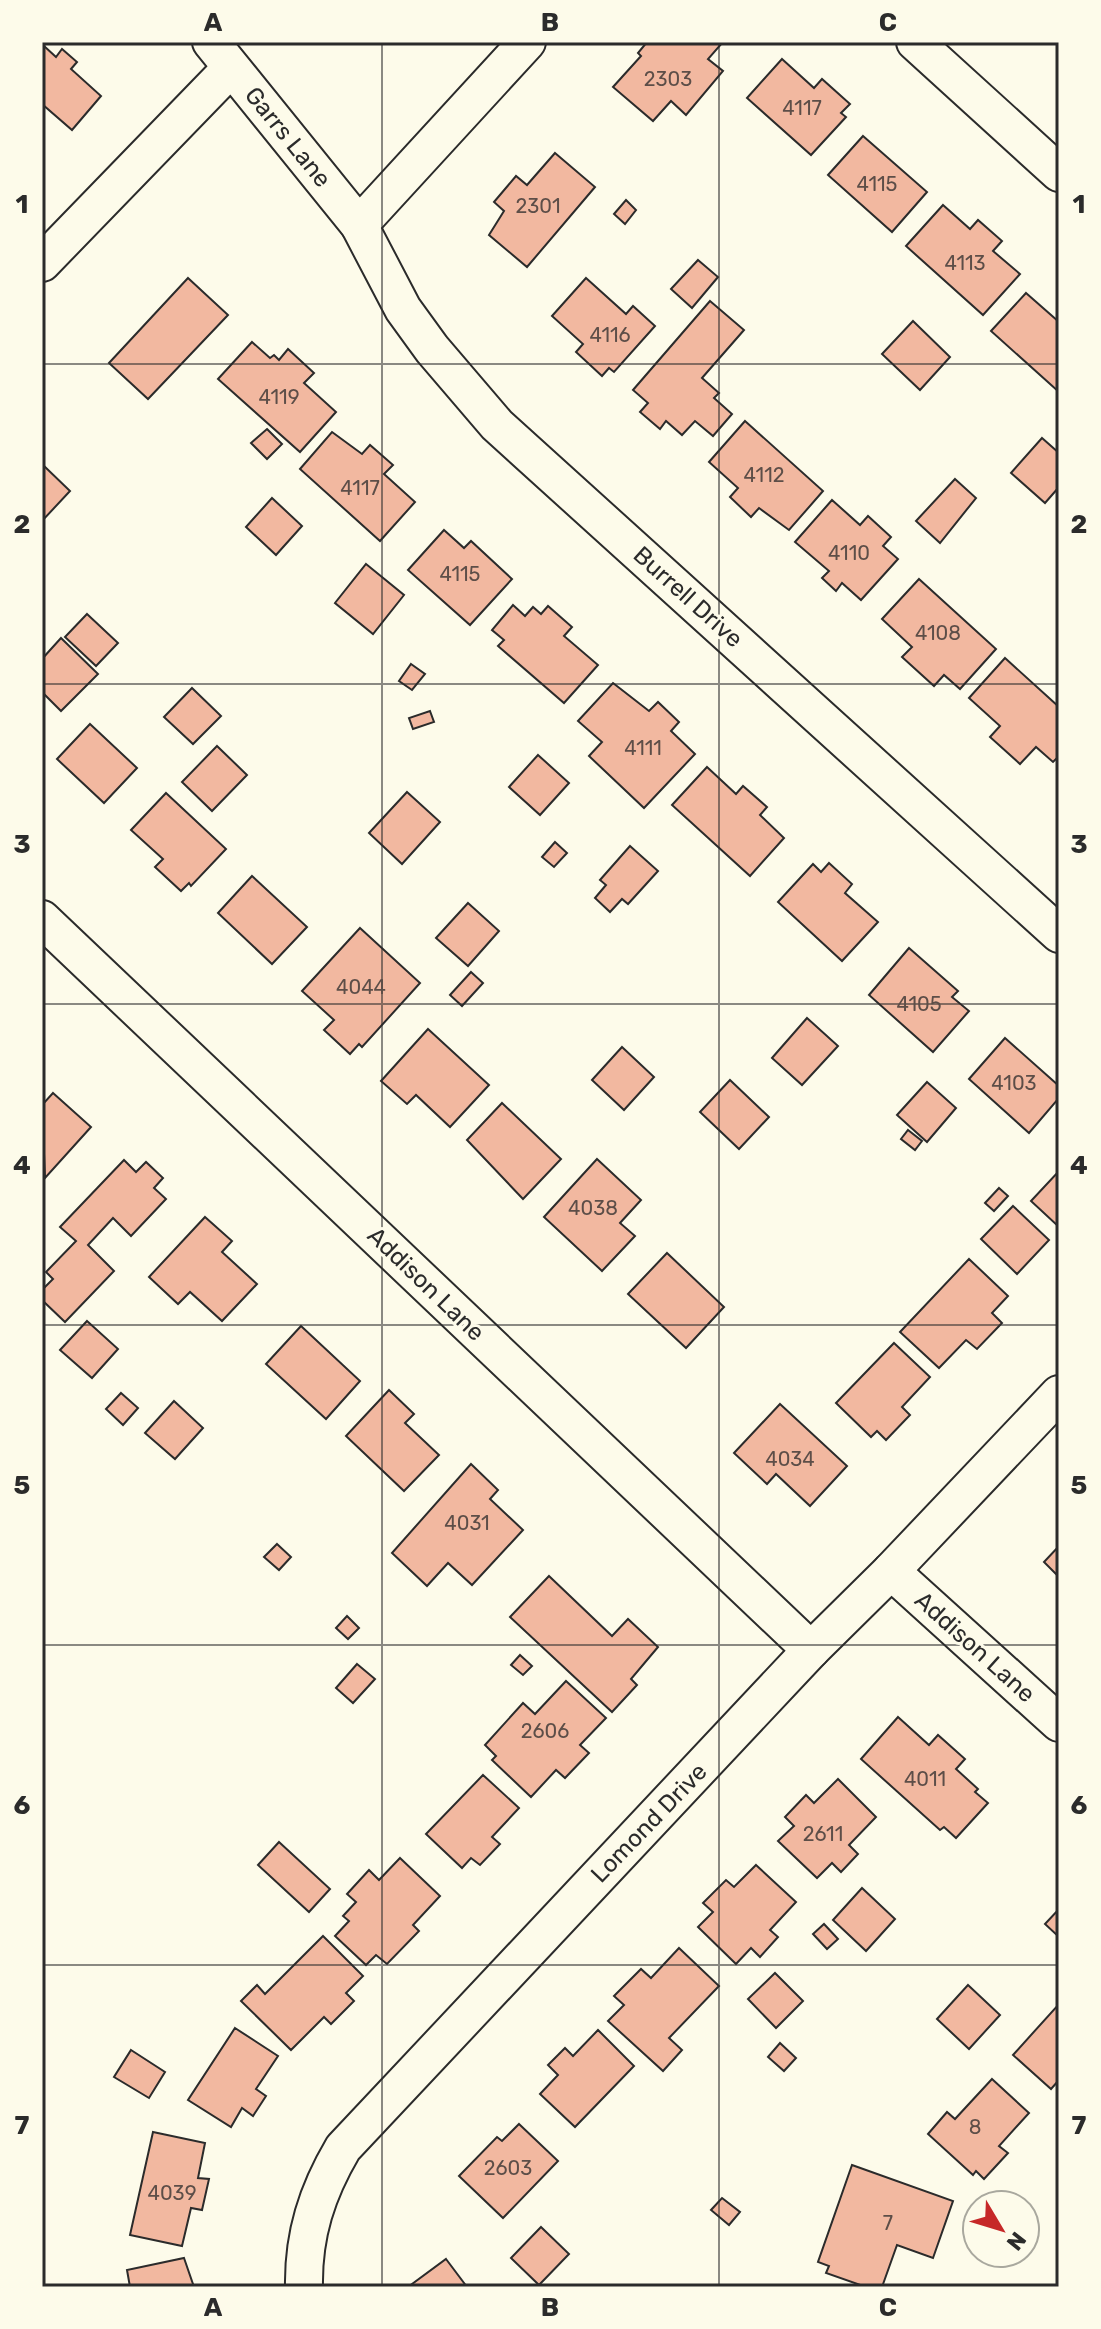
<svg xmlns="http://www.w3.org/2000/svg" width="1101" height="2329" viewBox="0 0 1101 2329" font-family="Rubik,sans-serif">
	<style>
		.building { fill: #f2b8a0; stroke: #2b2b2b; stroke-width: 2 }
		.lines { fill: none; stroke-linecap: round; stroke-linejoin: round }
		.minor-casing { stroke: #2b2b2b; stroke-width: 40 }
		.minor { stroke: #fdfbea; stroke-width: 36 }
		.grid { fill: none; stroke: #2b2b2b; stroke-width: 2; stroke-opacity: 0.55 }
		.labels { text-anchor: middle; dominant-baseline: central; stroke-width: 6; stroke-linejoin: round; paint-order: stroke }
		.number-label { font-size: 20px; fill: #5d4e48 }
		.street-label { font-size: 24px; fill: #2b2b2b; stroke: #fdfbea }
		.neatline { fill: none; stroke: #2b2b2b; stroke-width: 3 }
		.grid-label { font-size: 26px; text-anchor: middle; font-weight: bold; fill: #2b2b2b }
	</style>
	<rect width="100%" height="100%" fill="#fdfbea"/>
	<g class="building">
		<path d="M647,42H723L708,59L723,71L686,115L671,101L653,121L613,87L641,56L638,53Z"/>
		<path d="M44,46L56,57L62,49L77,62L71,69L101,96L72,130L42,104Z"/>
		<path d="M782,59L814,88L822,79L850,104L841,113L846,117L811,155L747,98Z"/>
		<path d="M863,136L927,192L892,232L828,175Z"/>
		<path d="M555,153L595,187L527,267L489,235L504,211L494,202L516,176L527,185Z"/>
		<path d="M626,200L636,210L625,224L614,214Z"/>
		<path d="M943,205L970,229L978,220L1002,241L993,251L1020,274L983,315L906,246Z"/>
		<path d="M698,260L718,277L692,308L671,289Z"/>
		<path d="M188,278L228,315L148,399L109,363Z"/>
		<path d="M586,278L626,314L633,306L655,326L614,372L609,368L602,376L576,352L583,344L552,316Z"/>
		<path d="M1026,293L1059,322V392L991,331Z"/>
		<path d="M710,301L744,330L702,378L719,393L714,398L732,414L713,436L695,421L682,435L666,421L660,429L640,412L648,403L633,390Z"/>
		<path d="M913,321L950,357L920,390L882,354Z"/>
		<path d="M252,342L270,358L274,355L279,360L288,349L314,373L304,383L336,412L300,452L218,379Z"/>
		<path d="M745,421L823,491L789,530L759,508L751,517L730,497L738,488L709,462Z"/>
		<path d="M267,429L282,444L267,459L251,443Z"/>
		<path d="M332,432L362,454L370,445L393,465L384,474L415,502L380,541L300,469Z"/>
		<path d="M1042,438L1059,453V487L1045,503L1011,473Z"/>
		<path d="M42,464L70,491L42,521Z"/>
		<path d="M955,479L976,498L940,543L916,521Z"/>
		<path d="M272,498L302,526L276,555L246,527Z"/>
		<path d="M832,500L860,525L868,516L891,537L883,546L898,559L861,600L842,583L836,591L822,578L829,571L795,542Z"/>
		<path d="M444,530L464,548L471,541L512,579L470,625L408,570Z"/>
		<path d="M366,564L404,595L373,634L335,603Z"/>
		<path d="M919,579L996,649L960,689L944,675L934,686L902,657L912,647L882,619Z"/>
		<path d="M513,605L525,616L533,607L541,614L548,606L572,627L564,636L598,665L564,703L498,646L504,640L492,630Z"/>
		<path d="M87,614L118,643L96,666L65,637Z"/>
		<path d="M61,638L98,674L61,711L42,692V659Z"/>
		<path d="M1005,658L1059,707V756L1053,762L1036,747L1020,764L990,737L1000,726L969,698Z"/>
		<path d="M411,664L425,674L412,690L399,681Z"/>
		<path d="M613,683L649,711L658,702L679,722L671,731L695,754L644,808L589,756L602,742L578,721Z"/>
		<path d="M192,688L221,716L193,744L164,717Z"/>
		<path d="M430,711L434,722L413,729L409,718Z"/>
		<path d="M90,724L137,768L104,803L57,759Z"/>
		<path d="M217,746L247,775L212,811L182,782Z"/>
		<path d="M538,755L569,783L540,815L509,787Z"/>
		<path d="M707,767L736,794L743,786L767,807L760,815L784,838L750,876L672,805Z"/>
		<path d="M407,792L440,822L402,864L369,833Z"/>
		<path d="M166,793L226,849L191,886L189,883L181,891L155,867L163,859L131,830Z"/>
		<path d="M555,842L567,853L554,867L542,857Z"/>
		<path d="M630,846L658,871L628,904L622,899L610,912L595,898L606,885L600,880Z"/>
		<path d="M829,863L852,884L845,893L878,922L842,961L778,902L813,864L821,872Z"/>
		<path d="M252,876L307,927L272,964L218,913Z"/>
		<path d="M468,903L499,931L468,966L436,938Z"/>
		<path d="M360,928L420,983L362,1047L359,1044L350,1054L324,1030L334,1020L302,991Z"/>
		<path d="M909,948L958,991L952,997L969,1011L933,1052L869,995Z"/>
		<path d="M471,972L483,983L462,1006L450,995Z"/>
		<path d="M807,1018L838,1046L802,1085L772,1058Z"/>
		<path d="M428,1029L489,1085L450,1127L416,1095L407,1104L381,1081Z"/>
		<path d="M1005,1038L1059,1086V1098L1029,1133L969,1079Z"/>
		<path d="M622,1047L654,1077L624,1110L592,1080Z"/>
		<path d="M730,1080L769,1117L739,1149L700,1112Z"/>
		<path d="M927,1082L956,1108L927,1142L897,1115Z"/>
		<path d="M53,1093L91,1127L45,1178L42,1105Z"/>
		<path d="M502,1103L561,1159L523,1199L467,1140Z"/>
		<path d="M908,1130L922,1141L915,1150L901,1139Z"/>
		<path d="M597,1159L641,1200L620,1223L635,1236L602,1271L544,1217Z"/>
		<path d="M124,1160L136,1172L146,1162L163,1178L154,1188L166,1199L131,1236L113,1218L88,1245L114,1271L65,1322L42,1300V1290L53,1279L46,1272L76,1241L60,1227Z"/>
		<path d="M1059,1171V1227L1031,1201Z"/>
		<path d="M999,1188L1008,1196L994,1211L985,1203Z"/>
		<path d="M1013,1206L1049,1240L1017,1274L981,1239Z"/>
		<path d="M205,1217L232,1241L222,1252L257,1284L222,1321L190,1292L178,1304L149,1277Z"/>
		<path d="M667,1253L724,1307L686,1348L628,1294Z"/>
		<path d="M969,1259L1008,1296L992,1313L1002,1323L977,1349L966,1340L939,1368L900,1332Z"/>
		<path d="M87,1321L118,1349L92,1378L60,1350Z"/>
		<path d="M301,1326L360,1381L326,1419L266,1364Z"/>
		<path d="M894,1343L930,1377L902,1407L910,1415L886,1440L877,1431L871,1437L836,1403Z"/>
		<path d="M389,1390L414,1414L405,1423L439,1455L404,1491L346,1436Z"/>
		<path d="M121,1393L138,1408L123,1425L106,1409Z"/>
		<path d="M174,1401L203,1428L175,1459L145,1433Z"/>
		<path d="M780,1404L847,1466L810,1506L776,1474L767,1484L734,1453Z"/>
		<path d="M471,1464L498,1490L490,1499L523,1530L472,1585L448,1563L427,1586L392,1553Z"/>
		<path d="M277,1544L291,1557L279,1570L264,1557Z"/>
		<path d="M1059,1546V1577L1044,1562Z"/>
		<path d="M549,1576L612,1636L628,1619L658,1647L631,1679L637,1685L612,1712L510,1617Z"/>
		<path d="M347,1616L359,1628L348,1639L336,1628Z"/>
		<path d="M520,1655L532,1666L523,1675L511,1665Z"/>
		<path d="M357,1664L375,1679L353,1703L336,1688Z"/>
		<path d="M566,1681L606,1718L580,1745L589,1753L565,1778L556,1770L531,1797L492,1760L496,1756L485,1745L523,1703L535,1714Z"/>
		<path d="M898,1717L929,1745L938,1735L965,1759L956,1769L978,1789L975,1792L988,1803L956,1838L944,1827L940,1830L861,1759Z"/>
		<path d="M483,1775L519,1808L492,1837L500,1844L480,1865L471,1858L462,1868L426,1834Z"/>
		<path d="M838,1779L876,1817L849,1845L858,1854L841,1872L832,1863L817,1878L778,1841L794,1826L785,1817L806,1795L814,1803Z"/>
		<path d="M279,1842L330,1889L309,1912L258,1865Z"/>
		<path d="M400,1858L440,1896L413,1925L419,1931L387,1964L376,1955L366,1965L335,1936L349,1921L343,1916L356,1902L347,1894L369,1870L379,1880Z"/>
		<path d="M756,1865L796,1902L770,1930L778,1937L760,1957L751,1948L736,1964L698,1927L713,1912L703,1903L726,1880L734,1887Z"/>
		<path d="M862,1888L895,1919L866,1951L833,1920Z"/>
		<path d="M1059,1909V1937L1045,1924Z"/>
		<path d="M824,1924L838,1939L827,1949L813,1934Z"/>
		<path d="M323,1936L363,1976L346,1993L354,2001L331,2024L324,2017L291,2050L241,2001L257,1985L265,1994Z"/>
		<path d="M679,1948L719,1986L669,2038L682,2050L663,2071L608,2021L624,2005L614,1996L641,1969L651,1978Z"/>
		<path d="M775,1973L803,2001L776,2028L748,1999Z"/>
		<path d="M968,1985L1000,2015L969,2049L937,2019Z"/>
		<path d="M1059,2004V2080L1051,2089L1013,2055Z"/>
		<path d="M235,2028L278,2056L256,2089L266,2096L253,2116L242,2108L231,2127L188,2100Z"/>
		<path d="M598,2030L634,2066L575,2127L540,2094L558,2075L548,2065L565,2048L573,2056Z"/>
		<path d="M780,2043L796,2058L784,2071L768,2057Z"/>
		<path d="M131,2050L165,2072L149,2098L114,2077Z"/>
		<path d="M992,2079L1029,2113L999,2146L1008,2153L984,2179L976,2171L973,2175L928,2134L947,2112L955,2119Z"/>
		<path d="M519,2124L558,2161L503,2218L459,2176L497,2137L502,2141Z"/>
		<path d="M153,2132L205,2143L198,2178L209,2179L202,2210L191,2208L182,2246L130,2235Z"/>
		<path d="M852,2165L953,2201L933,2258L897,2245L882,2287H866L826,2273L829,2266L818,2262Z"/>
		<path d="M722,2198L740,2212L729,2225L711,2210Z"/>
		<path d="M541,2227L569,2254L539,2285L511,2258Z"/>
		<path d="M184,2258L194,2287H130L127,2270Z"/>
		<path d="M446,2259L467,2287H408Z"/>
	</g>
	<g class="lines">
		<g class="minor-casing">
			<g id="minor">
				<path d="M211,42L359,225L403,309L432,349L497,425L1059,934"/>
				<path d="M915,42L1059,173"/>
				<path d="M359,225L527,42"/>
				<path d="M42,263L231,68"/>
				<path d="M42,919L811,1650"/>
				<path d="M891,1571L1059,1723"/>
				<path d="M304,2287C303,2235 317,2192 343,2148L811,1650L891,1571L1059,1394"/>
			</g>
		</g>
		<use href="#minor" class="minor"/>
	</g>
	<path class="grid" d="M382,42V2287M719,42V2287M42,364H1059M42,684H1059M42,1004H1059M42,1325H1059M42,1645H1059M42,1965H1059"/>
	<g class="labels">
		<g class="number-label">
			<text x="668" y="79">2303</text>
			<text x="802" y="108">4117</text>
			<text x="877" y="184">4115</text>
			<text x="538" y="206">2301</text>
			<text x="965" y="263">4113</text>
			<text x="610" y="335">4116</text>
			<text x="279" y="397">4119</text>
			<text x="764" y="475">4112</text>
			<text x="360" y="488">4117</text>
			<text x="849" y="553">4110</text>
			<text x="460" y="574">4115</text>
			<text x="938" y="633">4108</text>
			<text x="643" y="748">4111</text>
			<text x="361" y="987">4044</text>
			<text x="919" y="1004">4105</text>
			<text x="1014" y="1083">4103</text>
			<text x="593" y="1208">4038</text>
			<text x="790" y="1459">4034</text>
			<text x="467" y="1523">4031</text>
			<text x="545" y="1731">2606</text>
			<text x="925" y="1779">4011</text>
			<text x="823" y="1834">2611</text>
			<text x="975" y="2127">8</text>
			<text x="508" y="2168">2603</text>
			<text x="172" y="2193">4039</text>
			<text x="888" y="2223">7</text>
		</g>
		<g class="street-label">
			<text transform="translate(288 137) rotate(51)">Garrs Lane</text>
			<text transform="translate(688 597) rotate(42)">Burrell Drive</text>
			<text transform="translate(426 1284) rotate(44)">Addison Lane</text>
			<text transform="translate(975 1647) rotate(42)">Addison Lane</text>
			<text transform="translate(649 1823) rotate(-46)">Lomond Drive</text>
		</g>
	</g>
	<rect width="1101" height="2329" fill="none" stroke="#fdfbea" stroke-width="88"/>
	<g transform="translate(1001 2229) rotate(128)"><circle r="38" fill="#fdfbea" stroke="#a9a89e" stroke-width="2"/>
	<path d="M0-6L14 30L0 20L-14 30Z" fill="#c62828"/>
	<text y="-12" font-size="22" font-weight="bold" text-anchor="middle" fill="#2b2b2b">N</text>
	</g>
	<rect x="44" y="44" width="1013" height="2241" class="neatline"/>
	<g class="grid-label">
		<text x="213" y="31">A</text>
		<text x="550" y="31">B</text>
		<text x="888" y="31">C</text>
		<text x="22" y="213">1</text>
		<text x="1079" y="213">1</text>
		<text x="22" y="533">2</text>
		<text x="1079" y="533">2</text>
		<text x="22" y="853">3</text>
		<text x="1079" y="853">3</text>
		<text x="22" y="1174">4</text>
		<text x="1079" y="1174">4</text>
		<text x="22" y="1494">5</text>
		<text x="1079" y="1494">5</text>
		<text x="22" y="1814">6</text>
		<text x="1079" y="1814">6</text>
		<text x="22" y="2134">7</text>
		<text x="1079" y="2134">7</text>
		<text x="213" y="2316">A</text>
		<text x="550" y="2316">B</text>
		<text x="888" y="2316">C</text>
	</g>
</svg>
